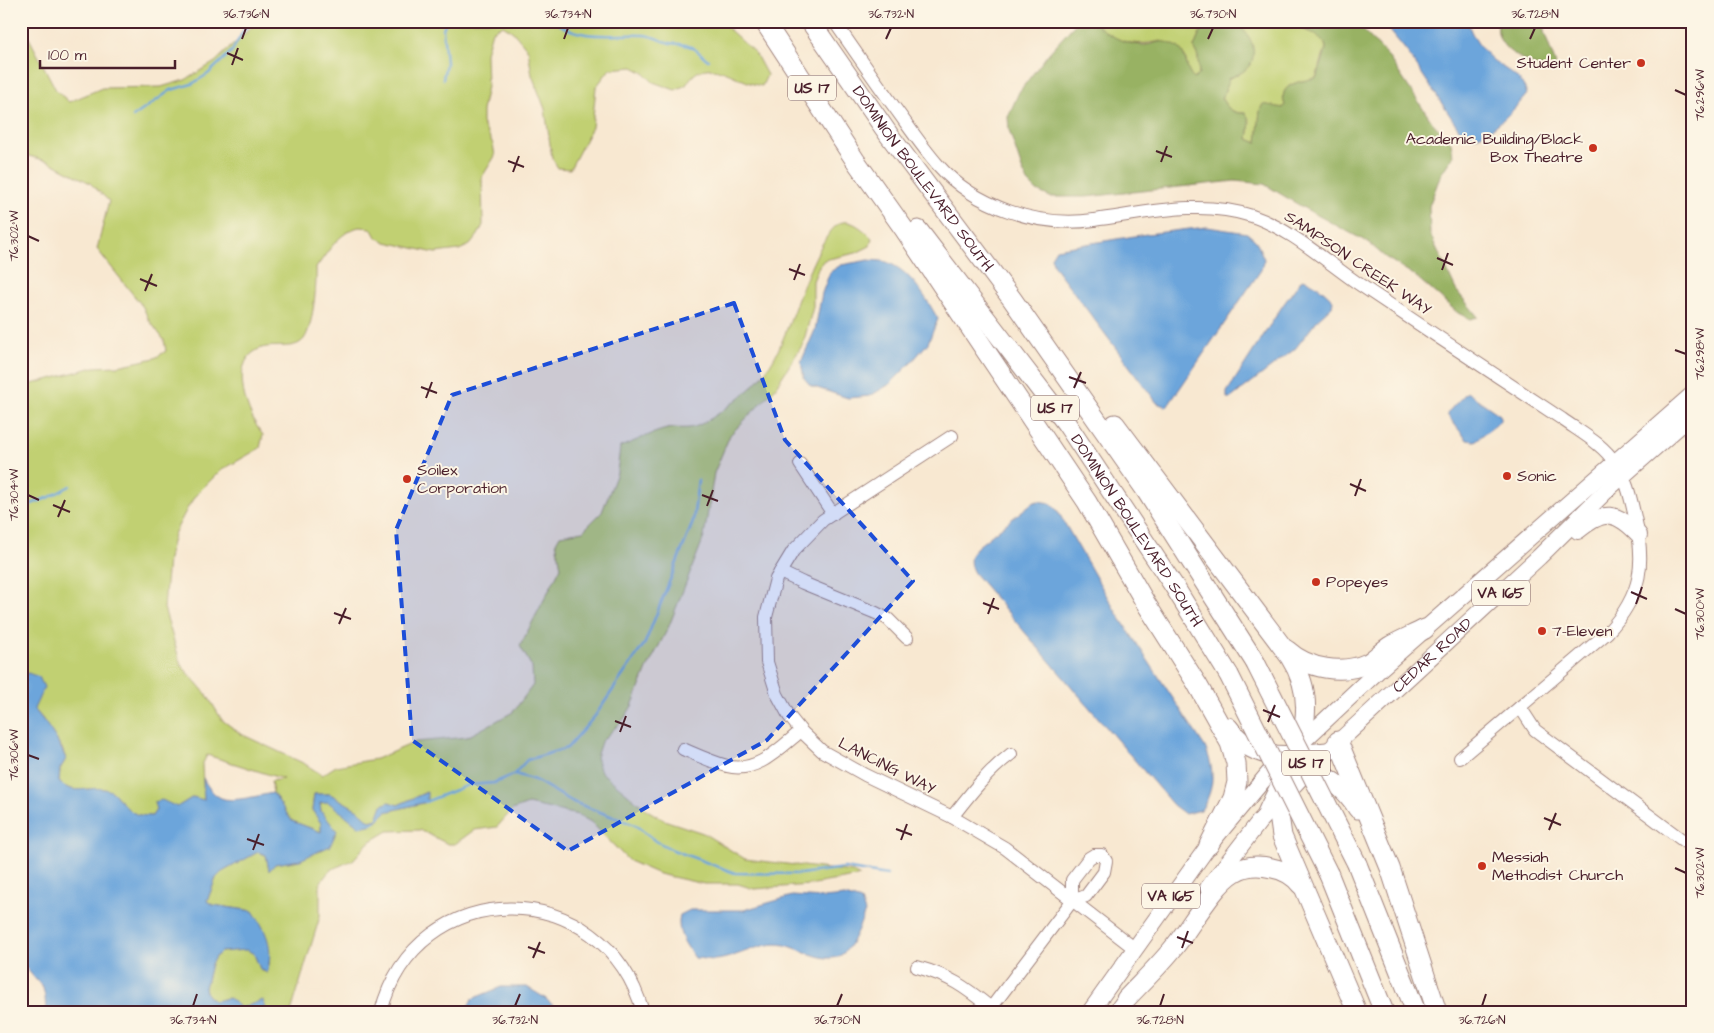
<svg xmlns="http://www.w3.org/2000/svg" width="1714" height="1033" viewBox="0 0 1714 1033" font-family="'Architects Daughter',sans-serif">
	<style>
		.green { fill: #c1d072; stroke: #86784e }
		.forest { fill: #98b264; stroke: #716848 }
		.water { fill: #6ca5db; stroke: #5b6283 }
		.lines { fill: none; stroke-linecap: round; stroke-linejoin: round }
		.stream { stroke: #6ca5db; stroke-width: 2.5 }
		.minor-casing { stroke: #a1847e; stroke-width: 14 }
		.major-casing { stroke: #a1847e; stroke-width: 18 }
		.highway-casing { stroke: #a1847e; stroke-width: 21 }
		.minor { stroke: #fff; stroke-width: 12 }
		.major { stroke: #fff; stroke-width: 16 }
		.highway { stroke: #fff; stroke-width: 19 }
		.highway-bridge-casing { stroke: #a1847e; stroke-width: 21; stroke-linecap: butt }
		.highway-bridge { stroke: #fff; stroke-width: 19 }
		.marked { fill: #1d4ed8; fill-opacity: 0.2; stroke: #1d4ed8; stroke-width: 4; stroke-dasharray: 10 6; stroke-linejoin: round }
		.ticks { fill: none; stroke: #4a1f2b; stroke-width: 2 }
		.poi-dot { fill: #c8321e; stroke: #fcf5e5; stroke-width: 2 }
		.labels { text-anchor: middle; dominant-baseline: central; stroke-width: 4; stroke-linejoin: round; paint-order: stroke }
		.shield { fill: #fcf5e5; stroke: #7f5f63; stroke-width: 1 }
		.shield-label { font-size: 15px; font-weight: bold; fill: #4a1f2b }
		.poi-label { font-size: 16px; fill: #4a1f2b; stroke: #fcf5e5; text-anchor: start }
		.street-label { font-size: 16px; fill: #4a1f2b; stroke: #fcf5e5 }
		.neatline { fill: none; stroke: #4a1f2b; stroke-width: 2 }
		.ticks-label { font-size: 12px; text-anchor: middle; fill: #4a1f2b }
	</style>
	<rect width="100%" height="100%" fill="#fcf5e5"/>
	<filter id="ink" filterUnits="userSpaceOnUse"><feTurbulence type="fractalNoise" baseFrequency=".02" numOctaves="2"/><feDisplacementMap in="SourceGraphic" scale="10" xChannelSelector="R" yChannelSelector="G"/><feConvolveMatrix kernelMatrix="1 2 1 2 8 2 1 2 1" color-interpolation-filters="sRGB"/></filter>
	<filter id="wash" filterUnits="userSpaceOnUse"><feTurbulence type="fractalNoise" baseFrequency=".0096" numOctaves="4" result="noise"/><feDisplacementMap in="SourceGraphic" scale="20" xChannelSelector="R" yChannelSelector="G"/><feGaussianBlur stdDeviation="1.12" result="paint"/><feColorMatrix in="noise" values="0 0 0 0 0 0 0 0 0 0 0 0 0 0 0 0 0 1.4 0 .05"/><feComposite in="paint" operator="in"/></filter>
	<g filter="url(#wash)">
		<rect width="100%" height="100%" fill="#f8e8d1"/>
		<g class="green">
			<path d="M258,21H720L755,53L767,75L762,86C734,82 706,50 686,85L675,90L653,82L644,73L633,67L610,69L596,87L592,127L570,169L558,168L552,158L545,109L532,75L528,50L513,32L503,25L492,31L486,53L487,86L482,111V123L493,144L495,156L482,177L483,225L478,235L470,245L459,250L435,253L386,242L376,237L371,228C368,228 363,227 359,227C339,232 327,253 316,268C317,283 313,327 304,339C294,352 270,342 257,350C228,365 248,417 263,435L260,448L220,471L195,496L188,507L174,534L168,559L164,608L181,665L207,695L222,720L241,734L305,764L322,775L336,766L376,759L416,742L467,737L513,712L533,685L532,667L520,646L561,567L556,542L560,535L583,531L602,512L617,473L620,447C636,441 651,433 667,429C676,427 688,430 697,426C714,419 741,397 755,384C765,374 775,358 780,346C791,323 819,227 843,222C853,220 865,231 872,238L870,246L856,253L824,260L819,266L813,281V307L803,344L773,391L730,435L714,473L704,537L669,626L647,669L632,706L624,719L601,742L596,757L601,772L647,810L664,820L703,833L745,859L853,872L860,876L809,885L754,889L738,884H704L659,874L629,861L591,822L578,815L528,804L512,810L497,827L474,830L455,844H448L420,830L388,831L368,843L353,860L330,870L320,883V916L291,1012H255L265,1008H241L229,998L214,1001L207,995L205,988L211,964L215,957L221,952L247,949L254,954L260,969L267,973C275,951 262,931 253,911L213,905L207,901L216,878L222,872L258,852L266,855L269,870L274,864L300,860L336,831L321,811L320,803L328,801L374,824L386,812L427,802L426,792L398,805L389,802L377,819L369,821L358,810L330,794H314L312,810L321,823V832L292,821L273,793L271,781L283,779L207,755L202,765L204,801L193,797L177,807L156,810L152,816C134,816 130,813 119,799C116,796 115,793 111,791C91,783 76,798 59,782L60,769L66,759L62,748L42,718L34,709L28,673L21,676V389L32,384L94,367L118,366L155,358L166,351L164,340L149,320L143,307L97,249L109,201L90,183L48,161L21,154V31L29,38L56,90L69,102L102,88L161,87L185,80L215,62Z"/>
			<path d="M1093,21H1218L1201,31L1194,47L1198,57L1199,74L1194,79L1189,75L1185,56L1161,41C1133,47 1114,43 1093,21Z"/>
			<path d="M1230,21H1284L1316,35L1324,41L1326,48L1316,78C1300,82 1277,83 1285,105L1283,108L1260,110L1257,143L1248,139L1250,122L1245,113C1234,114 1227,109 1222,99L1229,78L1241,73L1239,25Z"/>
		</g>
		<g class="forest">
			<path d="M1084,21H1093C1106,34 1123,44 1142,45C1158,45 1158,37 1176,46C1189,53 1184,71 1194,79L1199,74L1198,57L1194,47L1201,31C1206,28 1212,23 1218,21C1239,16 1261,44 1251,63C1246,72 1237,75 1229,78L1222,99C1227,109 1234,114 1245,113C1252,119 1249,130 1248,139L1257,143L1260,110L1263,104L1283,108L1285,105C1277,83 1300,82 1316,78L1318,75C1320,67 1325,57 1326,48C1326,35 1295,26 1284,21H1354L1387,55L1432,122L1451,142L1453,156L1441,174L1429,206L1430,234L1456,290L1478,317L1470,319L1458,313L1414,275L1385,257L1369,243L1304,208L1264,184L1235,181L1086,197H1050L1037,191L1028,182L1022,169L1009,130L1008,117L1019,92L1048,54L1076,23Z"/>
			<path d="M1499,21H1544V32L1556,65L1550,70C1529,64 1490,49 1499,21Z"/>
		</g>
		<g class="water">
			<path d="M1382,21H1468C1470,35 1483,52 1494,61C1507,71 1523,78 1527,94C1518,106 1484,143 1468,136C1465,135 1462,131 1459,129L1408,53Z"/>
			<path d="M1207,227L1247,233L1256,241L1264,259L1261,270L1167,407L1157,403L1054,266L1051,257L1056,249L1147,234Z"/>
			<path d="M869,260C875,261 883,260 889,263C912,273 926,298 938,319L928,343L911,363L890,384L870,396L848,398L811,386L804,378L801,362L815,330L822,293L830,272L841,265Z"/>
			<path d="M1302,279C1313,281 1325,292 1333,300L1332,306L1319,318L1295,349L1231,398H1227V392L1283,305Z"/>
			<path d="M1467,392L1500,415L1501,419L1496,425L1475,441L1467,440L1448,416V412Z"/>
			<path d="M1038,501L1050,503L1057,510L1116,612L1205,747C1215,770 1215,789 1201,810L1185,814L1173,805L974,573C968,562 969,556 977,547L1032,503Z"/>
			<path d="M28,673L39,677L44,687L34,709C47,724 59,741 66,759L60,769L59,782C76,798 91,783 111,791C115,793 116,796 119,799C130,812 134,816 152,816L156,810L154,802L162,800L177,807L193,797L204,800L203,778C207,786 213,794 221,798C231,803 261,795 273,793L292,821L321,832V823L312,810L314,794H330L358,810L370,821L377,819L382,805L389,802L398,805L427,792V802L386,812L374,824L360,827L328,802L320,803L321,811L337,831L330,846L300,860L275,864L269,871L266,855L258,852L222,872L216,878L207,901L213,905L253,911C267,932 274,947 267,973L260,969L254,954L247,950L221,952L215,957L211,964L205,988L207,995L214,1001L229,998L241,1008L263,1000L265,1008L255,1012H46L45,997L43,988L26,968L21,953V676Z"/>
			<path d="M792,896L823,898L845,896L861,901L865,912C860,924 852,948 841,955C827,965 799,948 785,945C762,940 736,959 714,960C708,960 701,958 695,958C685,944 676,932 680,915L690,910H744Z"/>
			<path d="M501,987H527L545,998L560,1012H465L472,999Z"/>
		</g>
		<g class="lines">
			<g class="stream">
				<path d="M555,21C581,42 614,33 644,35C654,36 661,41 670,43C677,44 687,44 693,48C698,51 703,56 708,60"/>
				<path d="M443,79L446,63L443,29L446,21"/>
				<path d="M133,117L171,90L192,84L208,74L232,51L244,30L252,21"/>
				<path d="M21,508L50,497L70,486"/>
				<path d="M515,773L527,760L567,748L595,716L645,643L693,522L698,480"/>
				<path d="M425,802L468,785L494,783L515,774L535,780L573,802L635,825L654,840L673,850L735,873L800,874L844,868L887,875"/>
			</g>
		</g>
	</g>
	<g filter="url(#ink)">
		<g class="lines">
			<g class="minor-casing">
				<g id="minor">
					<path d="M834,21C854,50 874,79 895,108C909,127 922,147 938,165C975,207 1039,228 1094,220C1147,213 1200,199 1252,216C1290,229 1323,259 1356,282C1424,328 1494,374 1562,419C1580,432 1603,444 1615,463C1626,478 1630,495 1634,513C1646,562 1643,594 1607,633L1460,758"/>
					<path d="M952,436L823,520L793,551L776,579L766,617L767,662L777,694L789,716L801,731L822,751L865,775L952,817L1005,848L1134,948"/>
					<path d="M800,464L833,514"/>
					<path d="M780,572L803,583L876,613L888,619L907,638"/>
					<path d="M1520,707L1535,730L1693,848"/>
					<path d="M683,749C697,755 712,762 727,766C757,774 780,748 801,731"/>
					<path d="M952,817C970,794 987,772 1011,754"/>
					<path d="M1094,855H1102L1106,861L1104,872L1086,896L1072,901V880L1089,858Z"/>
					<path d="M917,967C950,976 965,987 991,1008"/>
					<path d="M381,1012C416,875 604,873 643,1012"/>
					<path d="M988,1012L1072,901"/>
				</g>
			</g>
			<g class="major-casing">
				<g id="major">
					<path d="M1578,531C1604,509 1616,511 1639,535"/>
					<path id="s1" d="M1208,888L1259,822L1308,770L1539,557L1610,487L1693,414"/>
					<path d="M1090,1012L1209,845L1269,773L1382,667L1693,394"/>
					<path d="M1116,1012L1133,990"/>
				</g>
			</g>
			<g class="highway-casing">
				<g id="highway">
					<path d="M764,21L855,160L904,229L1087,502L1145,602L1197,684L1230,743L1236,763L1237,782L1233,798L1209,845"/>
					<path id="s2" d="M810,21L889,135L1012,299L1145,489L1255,662"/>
					<path id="s3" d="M918,230L1066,423L1174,586L1229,675"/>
					<path d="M1115,424L1290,657C1326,713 1292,759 1268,811"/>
					<path d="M1287,650C1308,669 1342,675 1368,663C1376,658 1382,651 1390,646C1401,640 1413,635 1425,629"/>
					<path d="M1228,727C1255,764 1287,756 1327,752"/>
					<path d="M1338,741L1390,868L1437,1012"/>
					<path d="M1300,770C1324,770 1347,790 1358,809"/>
					<path d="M1283,794L1279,815L1282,836L1357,1012"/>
					<path d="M1357,864L1416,1012"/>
					<path d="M1329,875L1384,1012"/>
					<path d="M1126,999C1142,982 1160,965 1175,946C1191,926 1214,884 1235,872C1246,865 1260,865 1272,868C1283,870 1294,876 1301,885"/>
				</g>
			</g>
			<use href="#minor" class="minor"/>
			<use href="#major" class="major"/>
			<use href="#highway" class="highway"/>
			<g class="highway-bridge-casing">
				<g id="highway-bridge">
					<path d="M1255,662L1357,864"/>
					<path d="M1229,675L1329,875"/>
				</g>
			</g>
			<use href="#highway-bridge" class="highway-bridge"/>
		</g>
	</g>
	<path class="marked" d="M734,303L785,440L913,581L767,740L568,851L412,740L396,530L452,395Z"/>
	<path class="ticks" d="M242,39L246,28M564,39L568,28M886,39L891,28M1208,39L1213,28M1530,39L1535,28M227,53L243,60M232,65L238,48M1675,90L1686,95M1156,151L1172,157M508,161L524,167M1161,162L1167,146M513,172L519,156M28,236L39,241M1437,258L1453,265M789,269L805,275M1442,270L1448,253M140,279L157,286M794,280L800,264M145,291L152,274M1675,350L1686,354M1069,377L1086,383M421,387L437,393M1074,388L1081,372M426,398L432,382M1350,484L1366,491M28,495L39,500M702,495L718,501M1355,496L1361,479M53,505L70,512M707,506L713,490M58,517L65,500M1631,592L1647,599M983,603L999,609M1636,604L1642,587M1675,609L1686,614M334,613L351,619M988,614L994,598M339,624L346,608M1263,710L1280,717M615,721L631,727M1268,722L1275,705M620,732L626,716M28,755L39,759M1544,818L1561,825M896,829L912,835M1549,830L1556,813M247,839L264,845M901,840L907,824M253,850L259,834M1675,868L1686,873M1177,937L1193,943M528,947L545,953M1182,948L1188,931M533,958L540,942M193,1006L197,994M515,1006L520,994M837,1006L842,994M1160,1006L1164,994M1482,1006L1486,994"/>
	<g class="poi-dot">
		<circle cx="1641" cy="63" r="5"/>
		<circle cx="1593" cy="148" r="5"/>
		<circle cx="1507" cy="476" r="5"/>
		<circle cx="407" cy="479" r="5"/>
		<circle cx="1316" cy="582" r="5"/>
		<circle cx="1542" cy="631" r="5"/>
		<circle cx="1482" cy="866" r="5"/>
	</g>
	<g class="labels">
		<g class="shield">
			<rect x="788" y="75.5" width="48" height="25" rx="4"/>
			<rect x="1031" y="395.5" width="48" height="25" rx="4"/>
			<rect x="1472" y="580.5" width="58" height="25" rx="4"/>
			<rect x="1282" y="750.5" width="48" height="25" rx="4"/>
			<rect x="1142" y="883.5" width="58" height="25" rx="4"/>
		</g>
		<g class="shield-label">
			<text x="812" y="88">US 17</text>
			<text x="1055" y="408">US 17</text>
			<text x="1501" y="593">VA 165</text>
			<text x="1306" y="763">US 17</text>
			<text x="1171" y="896">VA 165</text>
		</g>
		<g class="poi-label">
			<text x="1631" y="63" text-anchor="end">Student Center</text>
			<text x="1583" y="139" text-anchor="end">Academic Building/Black<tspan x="1583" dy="18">Box Theatre</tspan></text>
			<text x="417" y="470">Soilex<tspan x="417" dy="18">Corporation</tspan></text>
			<text x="1517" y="476">Sonic</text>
			<text x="1326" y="582">Popeyes</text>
			<text x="1552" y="631">7-Eleven</text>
			<text x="1492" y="857">Messiah<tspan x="1492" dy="18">Methodist Church</tspan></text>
		</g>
		<g class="street-label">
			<text stroke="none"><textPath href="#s2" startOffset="194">DOMINION BOULEVARD SOUTH</textPath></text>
			<text transform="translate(1358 263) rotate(34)">SAMPSON CREEK WAY</text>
			<text stroke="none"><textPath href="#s3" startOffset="372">DOMINION BOULEVARD SOUTH</textPath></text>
			<text stroke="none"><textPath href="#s1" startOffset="324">CEDAR ROAD</textPath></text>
			<text transform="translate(887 766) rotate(27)">LANCING WAY</text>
		</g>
	</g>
	<rect width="1714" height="1033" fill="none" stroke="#fcf5e5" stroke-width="55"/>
	<path d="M40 60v8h135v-8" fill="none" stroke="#4a1f2b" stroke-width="2.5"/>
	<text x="48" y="60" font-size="15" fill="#4a1f2b" stroke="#fcf5e5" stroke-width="4" paint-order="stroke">100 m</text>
	<rect x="28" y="28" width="1658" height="978" class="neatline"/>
	<g class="ticks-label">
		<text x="246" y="18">36.736°N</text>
		<text x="568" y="18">36.734°N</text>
		<text x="891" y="18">36.732°N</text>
		<text x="1213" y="18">36.730°N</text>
		<text x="1535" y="18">36.728°N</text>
		<text transform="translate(1700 95) rotate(-90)" y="4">76.296°W</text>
		<text transform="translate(14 236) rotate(-90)" y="4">76.302°W</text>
		<text transform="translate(1700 354) rotate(-90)" y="4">76.298°W</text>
		<text transform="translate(14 495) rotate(-90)" y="4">76.304°W</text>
		<text transform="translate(1700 614) rotate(-90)" y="4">76.300°W</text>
		<text transform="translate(14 755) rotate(-90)" y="4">76.306°W</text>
		<text transform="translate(1700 873) rotate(-90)" y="4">76.302°W</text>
		<text x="193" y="1024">36.734°N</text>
		<text x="515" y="1024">36.732°N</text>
		<text x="837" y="1024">36.730°N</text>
		<text x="1160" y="1024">36.728°N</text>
		<text x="1482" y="1024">36.726°N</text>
	</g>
</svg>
